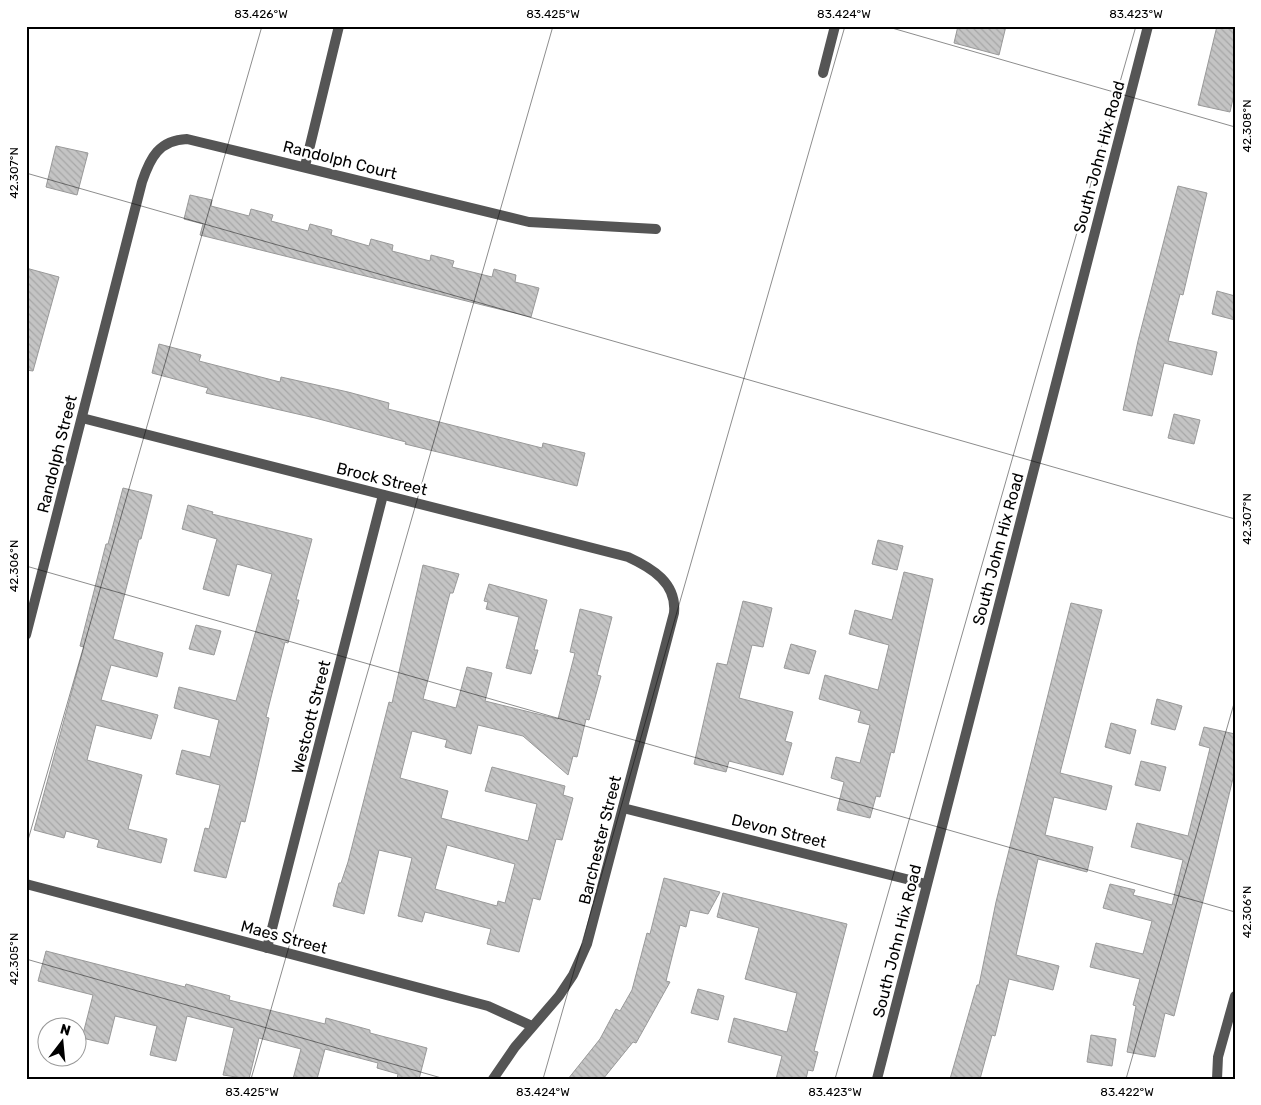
<svg xmlns="http://www.w3.org/2000/svg" width="1261" height="1105" viewBox="0 0 1261 1105" font-family="Rubik,sans-serif">
	<style>
		.building { fill: url(#building-back-hatch); stroke: #999; fill-rule: evenodd }
		.lines { fill: none; stroke-linecap: round; stroke-linejoin: round }
		.lane { stroke: #555; stroke-width: 10 }
		.street { stroke: #555; stroke-width: 10 }
		.ticks { fill: none; stroke: #000; stroke-width: 1; stroke-opacity: 0.45 }
		.labels { text-anchor: middle; dominant-baseline: central; stroke-width: 5; stroke-linejoin: round; paint-order: stroke }
		.street-label { font-size: 16px; fill: #000; stroke: #fff }
		.neatline { fill: none; stroke: #000; stroke-width: 2 }
		.ticks-label { font-size: 12px; text-anchor: middle; fill: #000 }
	</style>
	<defs>
		<pattern id="building-back-hatch" width="6" height="6" patternUnits="userSpaceOnUse" patternTransform="scale(1.25)"><rect width="6" height="6" fill="#c4c4c4"/><path d="M-1 5l2 2M0 0l6 6M5-1l2 2" fill="none" stroke="#a7a7a7"/></pattern>
	</defs>
	<rect width="100%" height="100%" fill="#fff"/>
	<g class="building">
		<path d="M958,26H1006L999,55L954,43Z"/>
		<path d="M1217,26H1235V90L1230,112L1198,105Z"/>
		<path d="M56,146L88,153L77,195L46,187Z"/>
		<path d="M1178,186L1207,193L1183,295L1180,294L1168,341L1217,352L1212,375L1164,363L1152,416L1123,410L1138,341Z"/>
		<path d="M190,195L212,200L211,206L249,216L251,209L273,215L271,221L308,231L310,224L332,230L331,235L369,246L371,239L393,245L392,251L430,261L431,255L454,261L452,267L492,277L494,269L516,275L515,282L539,288L531,317L200,235L203,224L184,219Z"/>
		<path d="M26,268L59,277L33,371L26,370Z"/>
		<path d="M1217,291L1235,296V320L1212,314Z"/>
		<path d="M159,344L201,355L199,361L280,382L281,377L348,392L389,403L388,409L542,448L543,443L585,453L577,486L405,444L406,442L315,418L206,393L208,388L152,373Z"/>
		<path d="M1174,414L1200,420L1194,444L1168,438Z"/>
		<path d="M123,488L152,495L141,539H139L113,639L163,653L157,677L111,665L101,700L158,715L151,739L96,725L87,760L142,775L128,829L167,839L161,863L97,847L99,840L66,831L64,838L34,830L84,647L80,646L106,544H108Z"/>
		<path d="M188,505L213,512L212,514L312,539L296,600H299L288,643L285,642L266,717L269,718L255,780L245,822L241,821L226,878L194,871L205,828L209,829L220,785L176,774L182,750L210,757L219,720L174,708L179,687L236,701L272,574L237,564L229,596L203,589L217,539L182,529Z"/>
		<path d="M878,540L903,546L897,570L872,564Z"/>
		<path d="M423,565L459,574L453,593H450L423,699L456,708L467,667L492,673L485,701L558,719L575,653L570,652L580,609L612,617L597,675L601,676L589,720L586,719L577,757L573,756L568,775L523,736L478,725L471,754L445,747L447,740L412,731L400,778L448,791L441,818L528,841L537,804L485,791L492,767L565,786L563,795L573,798L562,840L556,839L540,900L533,898L519,952L487,944L491,929L425,912L422,922L398,916L412,858L379,850L364,914L333,906L339,883H341L348,862L389,702L392,703ZM447,845L515,864L505,903L498,901L497,906L435,889Z"/>
		<path d="M904,572L933,579L894,753L891,752L880,797L876,796L870,818L837,810L844,782L831,778L836,757L860,763L870,725L858,722L861,711L819,699L825,675L878,690L889,645L849,634L855,610L892,620Z"/>
		<path d="M489,584L547,600L534,650H538L531,674L506,668L519,617L486,609L488,602L484,601Z"/>
		<path d="M743,601L772,608L763,647L752,645L739,698L793,712L785,741L792,743L783,775L729,761L726,772L694,764L717,663L727,665Z"/>
		<path d="M1071,603L1102,610L1060,773L1112,786L1106,810L1054,797L1045,835L1093,847L1087,872L1038,859L1016,955L1059,966L1053,990L1009,979L995,1036L992,1035L980,1079H950L977,985H979L996,902Z"/>
		<path d="M196,625L221,631L214,655L189,649Z"/>
		<path d="M791,644L816,651L809,674L784,668Z"/>
		<path d="M1157,699L1182,706L1175,730L1151,724Z"/>
		<path d="M1111,723L1136,730L1130,754L1105,747Z"/>
		<path d="M1204,727L1235,734V770L1214,857L1174,1016L1165,1013L1155,1057L1127,1052L1136,1006L1133,1005L1140,979L1090,967L1096,943L1143,954L1152,921L1103,908L1110,884L1135,890L1133,895L1172,905L1183,860L1131,847L1137,823L1188,836L1210,748L1199,745Z"/>
		<path d="M1141,761L1166,767L1160,791L1135,785Z"/>
		<path d="M664,878L720,892L708,914L690,910L686,927L680,925L666,981L670,982L636,1043L633,1042L603,1079H568L600,1039L616,1009L620,1011L632,990L647,933L650,934Z"/>
		<path d="M723,893L847,924L814,1051L818,1052L813,1071L808,1070L806,1079H776L782,1056L728,1042L734,1018L787,1032L797,993L745,979L759,928L717,917Z"/>
		<path d="M46,951L185,987L186,984L230,996L229,1000L325,1024L326,1018L370,1030V1033L427,1048L419,1079H397L398,1074L377,1068L378,1063L325,1049L317,1079H293L301,1049L259,1038L249,1079L223,1075L234,1028L187,1016L176,1061L150,1055L157,1026L115,1016L108,1044L82,1038L93,995L38,981Z"/>
		<path d="M698,989L724,996L718,1020L691,1013Z"/>
		<path d="M1091,1035L1116,1039L1112,1066L1087,1062Z"/>
	</g>
	<g class="lines">
		<path class="lane" d="M823,73L835,26"/>
		<g class="street">
			<path d="M305,166L339,26"/>
			<path d="M82,418L628,557C652,568 677,583 674,613L587,944L573,975L559,996L515,1047L493,1079"/>
			<path d="M26,635L142,182C150,158 159,140 187,139L529,222L656,229"/>
			<path d="M623,808L926,884"/>
			<path d="M26,884L488,1006L532,1026"/>
			<path d="M267,948L383,495"/>
			<path d="M877,1079L1148,26"/>
			<path d="M1217,1079L1218,1057L1235,996"/>
		</g>
	</g>
	<path class="ticks" d="M885,26L1235,127M26,173L1235,519M26,566L1235,912M26,847L262,26M26,959L445,1079M251,1079L553,26M543,1079L845,26M835,1079L1136,26M1126,1079L1235,700"/>
	<g class="labels">
		<g class="street-label">
			<text transform="translate(1099 157) rotate(-75)">South John Hix Road</text>
			<text transform="translate(340 160) rotate(14)">Randolph Court</text>
			<text transform="translate(57 454) rotate(-76)">Randolph Street</text>
			<text transform="translate(382 479) rotate(14)">Brock Street</text>
			<text transform="translate(998 549) rotate(-75)">South John Hix Road</text>
			<text transform="translate(311 717) rotate(-76)">Westcott Street</text>
			<text transform="translate(779 831) rotate(14)">Devon Street</text>
			<text transform="translate(600 840) rotate(-76)">Barchester Street</text>
			<text transform="translate(284 937) rotate(15)">Maes Street</text>
			<text transform="translate(897 941) rotate(-76)">South John Hix Road</text>
		</g>
	</g>
	<rect width="1261" height="1105" fill="none" stroke="#ffffff" stroke-width="55"/>
	<g transform="translate(62 1042) rotate(16)"><circle r="24" fill="#ffffff" stroke="#999999"/>
	<path d="M0-4L9 19L0 12L-9 19Z" fill="#000000"/>
	<text y="-8" font-size="14" font-weight="bold" text-anchor="middle" fill="#000000">N</text>
	</g>
	<rect x="28" y="28" width="1206" height="1050" class="neatline"/>
	<g class="ticks-label">
		<text x="261" y="18">83.426°W</text>
		<text x="553" y="18">83.425°W</text>
		<text x="844" y="18">83.424°W</text>
		<text x="1136" y="18">83.423°W</text>
		<text transform="translate(1247 126) rotate(-90)" y="4">42.308°N</text>
		<text transform="translate(14 173) rotate(-90)" y="4">42.307°N</text>
		<text transform="translate(1247 519) rotate(-90)" y="4">42.307°N</text>
		<text transform="translate(14 566) rotate(-90)" y="4">42.306°N</text>
		<text transform="translate(1247 912) rotate(-90)" y="4">42.306°N</text>
		<text transform="translate(14 959) rotate(-90)" y="4">42.305°N</text>
		<text x="252" y="1096">83.425°W</text>
		<text x="543" y="1096">83.424°W</text>
		<text x="835" y="1096">83.423°W</text>
		<text x="1127" y="1096">83.422°W</text>
	</g>
</svg>
